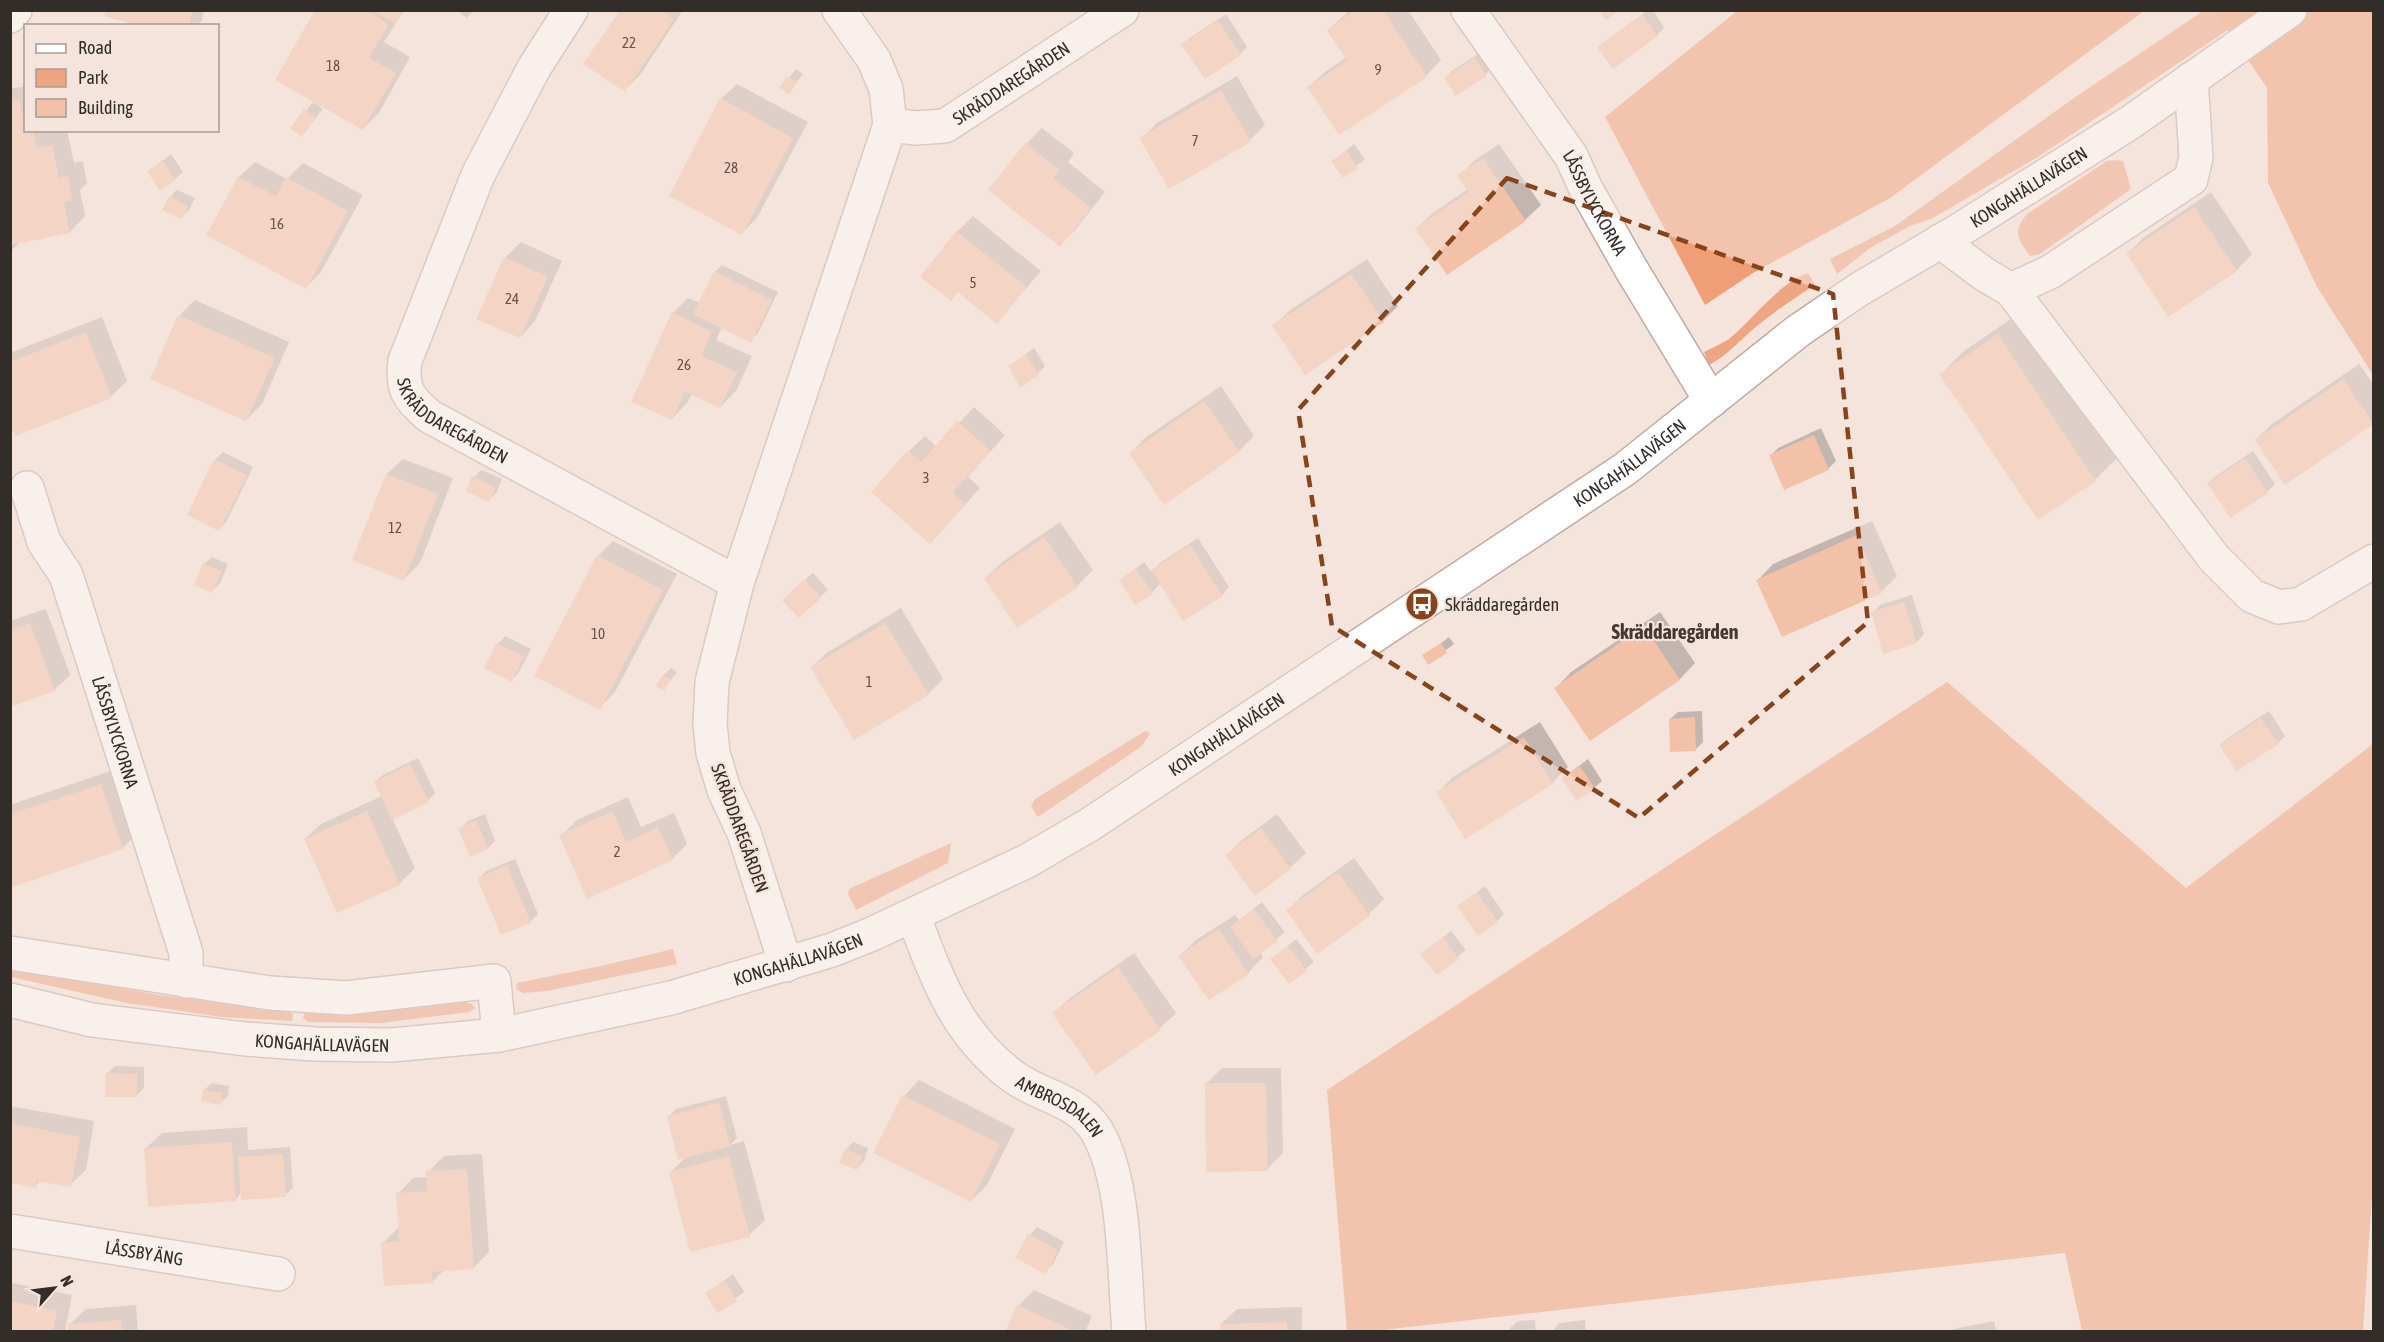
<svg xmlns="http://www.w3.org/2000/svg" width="2384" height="1342" viewBox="0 0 2384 1342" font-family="'Asap Condensed',sans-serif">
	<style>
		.green { fill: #eea581 }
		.forest { fill: #ef9e75 }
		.shadow { fill: #0003 }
		.building { fill: #f3c1a8 }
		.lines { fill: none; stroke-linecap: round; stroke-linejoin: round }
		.minor-casing { stroke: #bbaca4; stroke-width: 36 }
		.minor { stroke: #fff; stroke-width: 33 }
		.marked { fill: none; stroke: #88431b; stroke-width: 4.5; stroke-dasharray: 12 8; stroke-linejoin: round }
		.labels { text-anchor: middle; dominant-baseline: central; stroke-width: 4.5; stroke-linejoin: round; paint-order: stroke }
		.number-label { font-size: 15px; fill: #63524a }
		.street-label { font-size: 18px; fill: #332d2a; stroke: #f4e4dc }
		.poi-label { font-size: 18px; fill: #332d2a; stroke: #f4e4dc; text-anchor: start }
		.neighbourhood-label { font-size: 20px; font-weight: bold; fill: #443831; stroke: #f4e4dc }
	</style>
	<rect width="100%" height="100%" fill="#f4e4dc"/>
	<g class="green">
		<path d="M2203,11H2256L2038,157L1931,219L1910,226L1870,248L1837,274L1830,259L1895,226L2071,100Z"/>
		<path d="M2116,160L2123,161L2131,189L2040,254L2030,256C2018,239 2012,232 2027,214L2107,161Z"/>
		<path d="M1808,273L1815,285C1795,298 1775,311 1757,326C1740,340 1728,355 1709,365L1704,352C1712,348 1721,344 1729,339C1753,319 1778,284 1808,273Z"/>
		<path d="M1145,731L1150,733L1142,746L1038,817L1031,806L1035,799Z"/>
		<path d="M951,843L948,863L856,910L848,894L849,889Z"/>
		<path d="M673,949L677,964L547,991L523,993L516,989L517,983L601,966Z"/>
		<path d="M11,966L82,981L159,995L284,1010L293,1014L292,1021L222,1017L127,1003L11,977Z"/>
		<path d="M462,1001L472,1004L475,1008L469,1012L381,1023L308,1022L303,1018L305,1013L312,1010C362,1010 413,1012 462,1001Z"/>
	</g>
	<g class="forest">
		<path d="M1737,11V10L2144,11L1890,198L1753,273L1705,305L1605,117Z"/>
		<path d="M2215,11H2373V375L2317,287L2268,183L2267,88Z"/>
		<path d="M1947,682L2186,888L2373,744L2374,1164L2363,1331H2082L2065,1253L1373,1331H1347L1327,1090Z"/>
	</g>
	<g class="shadow">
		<path d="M107,10H204L202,20L196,26H147Z"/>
		<path d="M317,10H404L384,42L410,57L379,113L363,128Z"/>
		<path d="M456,10H474L467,18Z"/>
		<path d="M621,10H683L640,75L625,90Z"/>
		<path d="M1350,10H1408L1441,60L1426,76L1309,87L1325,72L1347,57L1328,30Z"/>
		<path d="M1648,10H1653L1664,28L1657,35L1599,47Z"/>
		<path d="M1226,14L1247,47L1240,54L1183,45L1191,37Z"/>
		<path d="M1483,51L1493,67L1486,74L1446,77L1453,70Z"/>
		<path d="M796,69L803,74L788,93L781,88Z"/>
		<path d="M1237,76L1265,125L1250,140L1141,139L1157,123Z"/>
		<path d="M737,84L808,122L757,218L742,233L721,99Z"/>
		<path d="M26,86V130H52L53,133L67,130L74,163L83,161L87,183L80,190L85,216L70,232L20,242L10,252V89Z"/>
		<path d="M313,102L323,109L302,135L292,128Z"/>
		<path d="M1042,128L1074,153L1068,162L1105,192L1075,230L1060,245L990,190L1026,144Z"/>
		<path d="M1354,144L1365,159L1344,176L1333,161Z"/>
		<path d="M1499,144L1541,205L1525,220L1417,228L1433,213L1468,189L1459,176L1475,160Z"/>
		<path d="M171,154L183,172L175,179L149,171Z"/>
		<path d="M255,162L287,179L303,163L363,195L321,272L306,287L208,235L239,177Z"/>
		<path d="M177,190L195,198L189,210L181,218L170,197Z"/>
		<path d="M2211,192L2252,254L2237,270L2169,315L2128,253L2143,238Z"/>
		<path d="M973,216L1041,271L997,322L959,291L951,299L957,232Z"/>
		<path d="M521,242L562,261L535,321L520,337L505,258Z"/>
		<path d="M1367,259L1398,306L1383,321L1274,326L1290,310Z"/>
		<path d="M722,265L778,292L758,333L750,341L722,327L716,340L752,356L736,391L720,407L692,394L687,403L672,419L673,313L688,298L700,303L715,272Z"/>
		<path d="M195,300L289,342L262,404L246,420L179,316Z"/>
		<path d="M2021,312L2118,457L2095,480L1941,374L1964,351Z"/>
		<path d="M102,317L127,381L111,396L10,420V353Z"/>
		<path d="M1034,348L1045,366L1038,373L1010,366Z"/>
		<path d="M2359,364L2374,385V422L2286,483L2256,440L2272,424Z"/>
		<path d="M1221,386L1254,436L1239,451L1131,453L1146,437Z"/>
		<path d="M974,407L1005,435L968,477L980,488L946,526L909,451L925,436L937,447Z"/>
		<path d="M1821,428L1836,461L1828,469L1785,488L1771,455L1778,448Z"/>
		<path d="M2253,451L2275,484L2267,492L2231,516L2209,483L2216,476Z"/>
		<path d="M223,452L253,467L226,522L219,529L215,460Z"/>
		<path d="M403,459L453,478L420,563L404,579L354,559L387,474Z"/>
		<path d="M481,470L502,479L496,493L488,500L474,477Z"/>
		<path d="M1872,521L1897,576L1881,592L1758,580L1773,564Z"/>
		<path d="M1060,522L1093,570L1077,586L1017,626L986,578L1001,563Z"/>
		<path d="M1198,538L1229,587L1222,595L1161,583L1152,592L1121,580L1144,562L1151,572L1160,563Z"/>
		<path d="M613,541L677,574L615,692L599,708L598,556Z"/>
		<path d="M212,557L228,564L220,583L212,591L204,564Z"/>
		<path d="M813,573L828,590L820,597L791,592Z"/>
		<path d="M1912,595L1924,634L1917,642L1873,613L1880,605Z"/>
		<path d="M901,608L943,679L928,694L812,667L828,652Z"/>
		<path d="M46,609L70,675L54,690L10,706V621Z"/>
		<path d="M1660,612L1695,663L1680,679L1591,739L1556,688L1571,672Z"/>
		<path d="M505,636L531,649L519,672L512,680L486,667L498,644Z"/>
		<path d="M1449,637L1454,644L1429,663L1424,656Z"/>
		<path d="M671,668L677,672L664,689L663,676Z"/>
		<path d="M1702,711L1703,742L1696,749L1670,719L1678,712Z"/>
		<path d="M2269,711L2285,736L2278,743L2220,745L2228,738Z"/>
		<path d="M1540,722L1568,767L1552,783L1466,837L1438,792L1453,777Z"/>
		<path d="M418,758L435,793L428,801L392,818L415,868L399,884L305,839L321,824L382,796L375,782L383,775Z"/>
		<path d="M1588,759L1602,781L1594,788L1563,778Z"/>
		<path d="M116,769L138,833L122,848L10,886V805Z"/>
		<path d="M628,797L641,827L674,813L687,844L672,859L561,836L577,820Z"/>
		<path d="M485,814L495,841L488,848L460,828L468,821Z"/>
		<path d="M1277,814L1306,853L1290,868L1227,855L1242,840Z"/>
		<path d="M1354,858L1384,899L1369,914L1317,952L1288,910L1303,895Z"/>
		<path d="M515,859L538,914L531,921L502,933L479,879L486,871Z"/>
		<path d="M1485,886L1504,914L1497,921L1459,906Z"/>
		<path d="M1262,902L1285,932L1260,952L1263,957L1248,973L1180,956L1196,940L1235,915L1239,920Z"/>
		<path d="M1451,931L1466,950L1437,973L1422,954Z"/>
		<path d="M1296,939L1314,962L1290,982L1272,959Z"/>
		<path d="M1134,953L1176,1013L1160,1028L1096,1073L1054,1013L1070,998Z"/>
		<path d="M115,1066L144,1067V1088L137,1095L107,1074Z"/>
		<path d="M1222,1068H1281L1283,1153L1267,1169L1206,1084Z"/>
		<path d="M919,1080L1015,1129L987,1185L971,1201L904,1096Z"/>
		<path d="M212,1083L229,1086L228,1096L220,1103L203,1100L204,1090Z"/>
		<path d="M726,1096L737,1138L730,1145L744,1141L765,1220L749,1235L671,1172L687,1156L669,1116L676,1109Z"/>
		<path d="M10,1106L94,1121L86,1170L70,1185L41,1180L35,1186L10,1182Z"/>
		<path d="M247,1127L248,1150L290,1147L293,1188L285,1195L242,1192L235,1200L146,1148L162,1133Z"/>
		<path d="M853,1142L868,1148L864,1161L856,1168L846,1150Z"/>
		<path d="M482,1154L489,1252L473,1268L444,1270L432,1282L383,1243L398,1228V1194L413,1178L428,1177V1172L444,1156Z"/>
		<path d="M1037,1227L1064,1242L1053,1264L1045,1272L1017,1257L1030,1235Z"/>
		<path d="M733,1274L744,1292L718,1311L707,1293Z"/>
		<path d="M12,1283L72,1295L65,1332H10Z"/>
		<path d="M1034,1290L1092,1316L1085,1332H1006L1018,1306Z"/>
		<path d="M136,1305L138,1332H70V1324L86,1309Z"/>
		<path d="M1302,1307V1332H1222L1221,1324L1237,1309Z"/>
		<path d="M1535,1320L1536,1332H1510V1328L1518,1321Z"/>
		<path d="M1585,1320L1586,1332H1552L1559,1323Z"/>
		<path d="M1994,1321L1996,1332H1939Z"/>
	</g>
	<g class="building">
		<path d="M106,10H193L189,26H141L104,16Z"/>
		<path d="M315,10H366L389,24L369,58L396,73L363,130L275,80Z"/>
		<path d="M372,10H402L395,24Z"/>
		<path d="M620,10H661L674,19L625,92L583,64Z"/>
		<path d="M1355,10H1383L1427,77L1339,135L1307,87L1347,61L1327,30Z"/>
		<path d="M1599,10H1619L1606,20Z"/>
		<path d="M1643,15L1658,36L1613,69L1597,47Z"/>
		<path d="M1218,20L1241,55L1205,79L1181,44Z"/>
		<path d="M1475,58L1487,76L1455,96L1444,77Z"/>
		<path d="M787,76L797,82L789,95L779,88Z"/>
		<path d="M1221,90L1251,142L1169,189L1139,138Z"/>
		<path d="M720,98L793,138L742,235L669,196Z"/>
		<path d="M19,99L26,130H33L37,148L52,145L59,178L68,176L72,200L64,202L70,233L10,245V101Z"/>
		<path d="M304,109L316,117L302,137L290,128Z"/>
		<path d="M1025,143L1060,170L1053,178L1091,208L1060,247L988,190Z"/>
		<path d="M1346,151L1358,168L1343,178L1331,161Z"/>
		<path d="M1483,158L1526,221L1447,275L1415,228L1468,192L1457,175Z"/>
		<path d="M163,161L176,180L160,191L147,171Z"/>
		<path d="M238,177L276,196L286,177L348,211L306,289L206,235Z"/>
		<path d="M169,196L188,206L182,219L162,210Z"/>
		<path d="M2194,207L2237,271L2168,317L2126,253Z"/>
		<path d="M956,231L1027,287L997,324L958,292L951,301L920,277Z"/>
		<path d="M504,257L548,277L520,338L476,319Z"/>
		<path d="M714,271L772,300L751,343L693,314Z"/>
		<path d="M1351,274L1384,322L1305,375L1272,325Z"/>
		<path d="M672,312L712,332L701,356L737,372L720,408L685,392L672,420L631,402Z"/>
		<path d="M178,315L275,358L246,421L150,379Z"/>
		<path d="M86,332L112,398L15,436L10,424V362Z"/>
		<path d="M1998,334L2096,481L2038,520L1939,374Z"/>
		<path d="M1026,354L1039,375L1020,387L1008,366Z"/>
		<path d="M2343,379L2374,424L2285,485L2255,440Z"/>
		<path d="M1204,401L1240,452L1164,505L1129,453Z"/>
		<path d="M957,421L991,451L953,493L966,504L930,544L871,492L908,450L921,462Z"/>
		<path d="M1814,435L1829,470L1784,490L1769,455Z"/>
		<path d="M2245,458L2268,493L2230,518L2207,483Z"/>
		<path d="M214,459L247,475L219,531L187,515Z"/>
		<path d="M386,474L438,494L404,581L352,560Z"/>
		<path d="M472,476L496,487L489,502L466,491Z"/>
		<path d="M1857,535L1882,593L1782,637L1756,580Z"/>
		<path d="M1044,537L1078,587L1017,628L984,578Z"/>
		<path d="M1190,545L1223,596L1183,621L1151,570Z"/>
		<path d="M597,555L663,590L600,710L534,676Z"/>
		<path d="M203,563L222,571L212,593L194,585Z"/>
		<path d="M1136,568L1153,594L1135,605L1119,580Z"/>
		<path d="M805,579L821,598L799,618L782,600Z"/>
		<path d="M1904,602L1917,643L1883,654L1871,612Z"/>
		<path d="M30,623L55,691L10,707V630Z"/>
		<path d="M885,623L929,695L854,740L810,667Z"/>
		<path d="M1644,626L1680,680L1590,741L1554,688Z"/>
		<path d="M496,643L524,656L512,682L484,668Z"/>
		<path d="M1441,643L1447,653L1428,665L1422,655Z"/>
		<path d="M662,675L671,679L664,691L656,686Z"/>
		<path d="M1695,717L1696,751L1670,752L1669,719Z"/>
		<path d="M2261,718L2279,744L2236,771L2219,745Z"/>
		<path d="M1524,737L1553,784L1465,839L1436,792Z"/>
		<path d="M410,764L429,802L392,820L374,782Z"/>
		<path d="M1580,766L1595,789L1576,801L1561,778Z"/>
		<path d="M101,784L123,849L10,888V814Z"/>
		<path d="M367,811L400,885L337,913L304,839Z"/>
		<path d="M613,811L626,842L658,827L673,860L587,899L559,835Z"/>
		<path d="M477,820L488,849L470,857L458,828Z"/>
		<path d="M1261,828L1291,869L1255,896L1225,855Z"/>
		<path d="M507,865L531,923L501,935L477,878Z"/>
		<path d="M1338,872L1370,916L1317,954L1286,910Z"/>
		<path d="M1477,892L1498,922L1478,936L1457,906Z"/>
		<path d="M1254,909L1278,941L1253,959L1230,927Z"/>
		<path d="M1219,929L1249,974L1209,1000L1178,956Z"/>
		<path d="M1443,937L1459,959L1437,975L1420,954Z"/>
		<path d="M1288,946L1307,971L1289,984L1270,959Z"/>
		<path d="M1118,967L1161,1030L1096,1075L1052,1013Z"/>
		<path d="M106,1073L137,1074V1097H105Z"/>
		<path d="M1205,1083H1266L1268,1171L1206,1172Z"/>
		<path d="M203,1090L223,1093L221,1105L201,1101Z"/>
		<path d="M902,1095L1000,1144L971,1202L873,1153Z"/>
		<path d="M719,1102L730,1146L678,1160L667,1116Z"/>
		<path d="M10,1123L80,1137L71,1187L37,1181L36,1188L10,1183Z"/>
		<path d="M232,1142L236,1201L148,1207L144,1148Z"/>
		<path d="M845,1149L862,1156L857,1170L839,1163Z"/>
		<path d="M283,1154L286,1197L241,1200L238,1157Z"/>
		<path d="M729,1156L750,1237L690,1252L669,1172Z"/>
		<path d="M467,1169L474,1269L432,1272L433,1283L384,1286L381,1243L399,1241L396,1193L427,1191L426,1171Z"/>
		<path d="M1028,1234L1058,1250L1046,1274L1015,1258Z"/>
		<path d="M725,1281L737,1301L717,1313L705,1293Z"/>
		<path d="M10,1301L57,1311L53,1332H10Z"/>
		<path d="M1017,1305L1076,1332H1005Z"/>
		<path d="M121,1320L122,1332H69L68,1324Z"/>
		<path d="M1287,1322V1332H1220V1324Z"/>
	</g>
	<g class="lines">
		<g class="minor-casing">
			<g id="minor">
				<path id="s1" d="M571,10L534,68L478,175L405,361C401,389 409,399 429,416L737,583"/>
				<path id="s2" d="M1468,10L1571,156L1586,189L1630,267L1711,401"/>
				<path d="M10,16L15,10"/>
				<path id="s3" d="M890,125L916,128L945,126L1122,10"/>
				<path d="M1940,241L1984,274L2011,290L2050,272L2191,179L2196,157L2191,79"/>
				<path d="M2011,290L2214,558L2252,596L2279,607L2301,604L2374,561"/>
				<path id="s4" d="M27,488L44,542L66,575L186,953V981"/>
				<path id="s5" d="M913,915C937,978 955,1032 1011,1075C1042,1099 1082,1098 1101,1139C1126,1191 1124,1274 1129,1332"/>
				<path d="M10,953L270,993L346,998L494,981L499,1035"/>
				<path d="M786,965L744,833L724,790L713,753L710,724L712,682L737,583L890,125L886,89L874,60L839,10"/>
				<path id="s6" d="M10,1000L92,1020L245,1039L315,1044L392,1045L499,1035L671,998L832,950L872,934L1027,861L1089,825L1625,469L1798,331L1858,290L1958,231L2131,122L2290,10"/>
				<path id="s7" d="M10,1231L278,1274"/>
			</g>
		</g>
		<use href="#minor" class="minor"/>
	</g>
	<path d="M0 0H2384V1342H0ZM1507,178L1833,294L1868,622L1639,818L1332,626L1298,410Z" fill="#f4e4dc" fill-opacity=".55" fill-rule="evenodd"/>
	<path class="marked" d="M1507,178L1833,294L1868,622L1639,818L1332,626L1298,410Z"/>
	<defs>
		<g id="bus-disc" transform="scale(1.725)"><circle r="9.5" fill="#88431b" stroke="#f4e4dc"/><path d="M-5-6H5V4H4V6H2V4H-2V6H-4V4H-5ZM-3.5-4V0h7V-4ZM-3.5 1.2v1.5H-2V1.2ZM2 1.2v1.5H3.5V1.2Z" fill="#fff"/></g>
	</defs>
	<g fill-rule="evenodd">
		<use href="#bus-disc" x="1422" y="604"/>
	</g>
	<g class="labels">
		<g class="number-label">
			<text x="629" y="42">22</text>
			<text x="333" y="65">18</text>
			<text x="1378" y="69">9</text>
			<text x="1195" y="140">7</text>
			<text x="731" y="167">28</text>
			<text x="277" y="223">16</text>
			<text x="973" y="282">5</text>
			<text x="512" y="298">24</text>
			<text x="684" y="364">26</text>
			<text x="926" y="477">3</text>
			<text x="395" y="527">12</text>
			<text x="598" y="633">10</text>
			<text x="869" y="681">1</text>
			<text x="617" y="851">2</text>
		</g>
		<g class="street-label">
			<text stroke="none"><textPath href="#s3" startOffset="134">SKRÄDDAREGÅRDEN</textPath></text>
			<text stroke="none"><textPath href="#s6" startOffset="2260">KONGAHÄLLAVÄGEN</textPath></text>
			<text stroke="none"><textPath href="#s2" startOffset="231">LÅSSBYLYCKORNA</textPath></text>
			<text stroke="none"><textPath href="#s1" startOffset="474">SKRÄDDAREGÅRDEN</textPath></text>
			<text stroke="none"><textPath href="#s6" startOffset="1774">KONGAHÄLLAVÄGEN</textPath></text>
			<text stroke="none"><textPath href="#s4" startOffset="261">LÅSSBYLYCKORNA</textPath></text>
			<text stroke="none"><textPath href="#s6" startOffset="1288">KONGAHÄLLAVÄGEN</textPath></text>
			<text transform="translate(740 828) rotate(70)">SKRÄDDAREGÅRDEN</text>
			<text stroke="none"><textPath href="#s6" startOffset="802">KONGAHÄLLAVÄGEN</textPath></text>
			<text stroke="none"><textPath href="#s6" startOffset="316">KONGAHÄLLAVÄGEN</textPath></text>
			<text stroke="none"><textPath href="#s5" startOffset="249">AMBROSDALEN</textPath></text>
			<text stroke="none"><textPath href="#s7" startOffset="136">LÅSSBY ÄNG</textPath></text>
		</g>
		<g class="poi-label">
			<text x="1445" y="604">Skräddaregården</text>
		</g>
		<g class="neighbourhood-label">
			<text x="1675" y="631">Skräddaregården</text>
		</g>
	</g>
	<rect width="2384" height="1342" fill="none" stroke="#332d2a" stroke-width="24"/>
	<rect x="24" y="24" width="195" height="108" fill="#f4e4dc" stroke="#a79b95" stroke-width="1.5"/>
	<rect x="36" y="44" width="30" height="9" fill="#ffffff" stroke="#a79b95" stroke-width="1.5"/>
	<text x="78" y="54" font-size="18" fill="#332d2a">Road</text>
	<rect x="36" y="69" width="30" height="18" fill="#eea581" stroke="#a79b95" stroke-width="1.5"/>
	<text x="78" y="84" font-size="18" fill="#332d2a">Park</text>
	<rect x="36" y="99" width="30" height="18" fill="#f3c1a8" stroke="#a79b95" stroke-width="1.5"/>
	<text x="78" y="114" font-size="18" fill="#332d2a">Building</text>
	<g transform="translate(54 1288) rotate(62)" stroke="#f4e4dc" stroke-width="4.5" paint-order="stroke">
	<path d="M0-4.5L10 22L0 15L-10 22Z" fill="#332d2a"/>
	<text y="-9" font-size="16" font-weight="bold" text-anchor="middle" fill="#332d2a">N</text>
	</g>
</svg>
